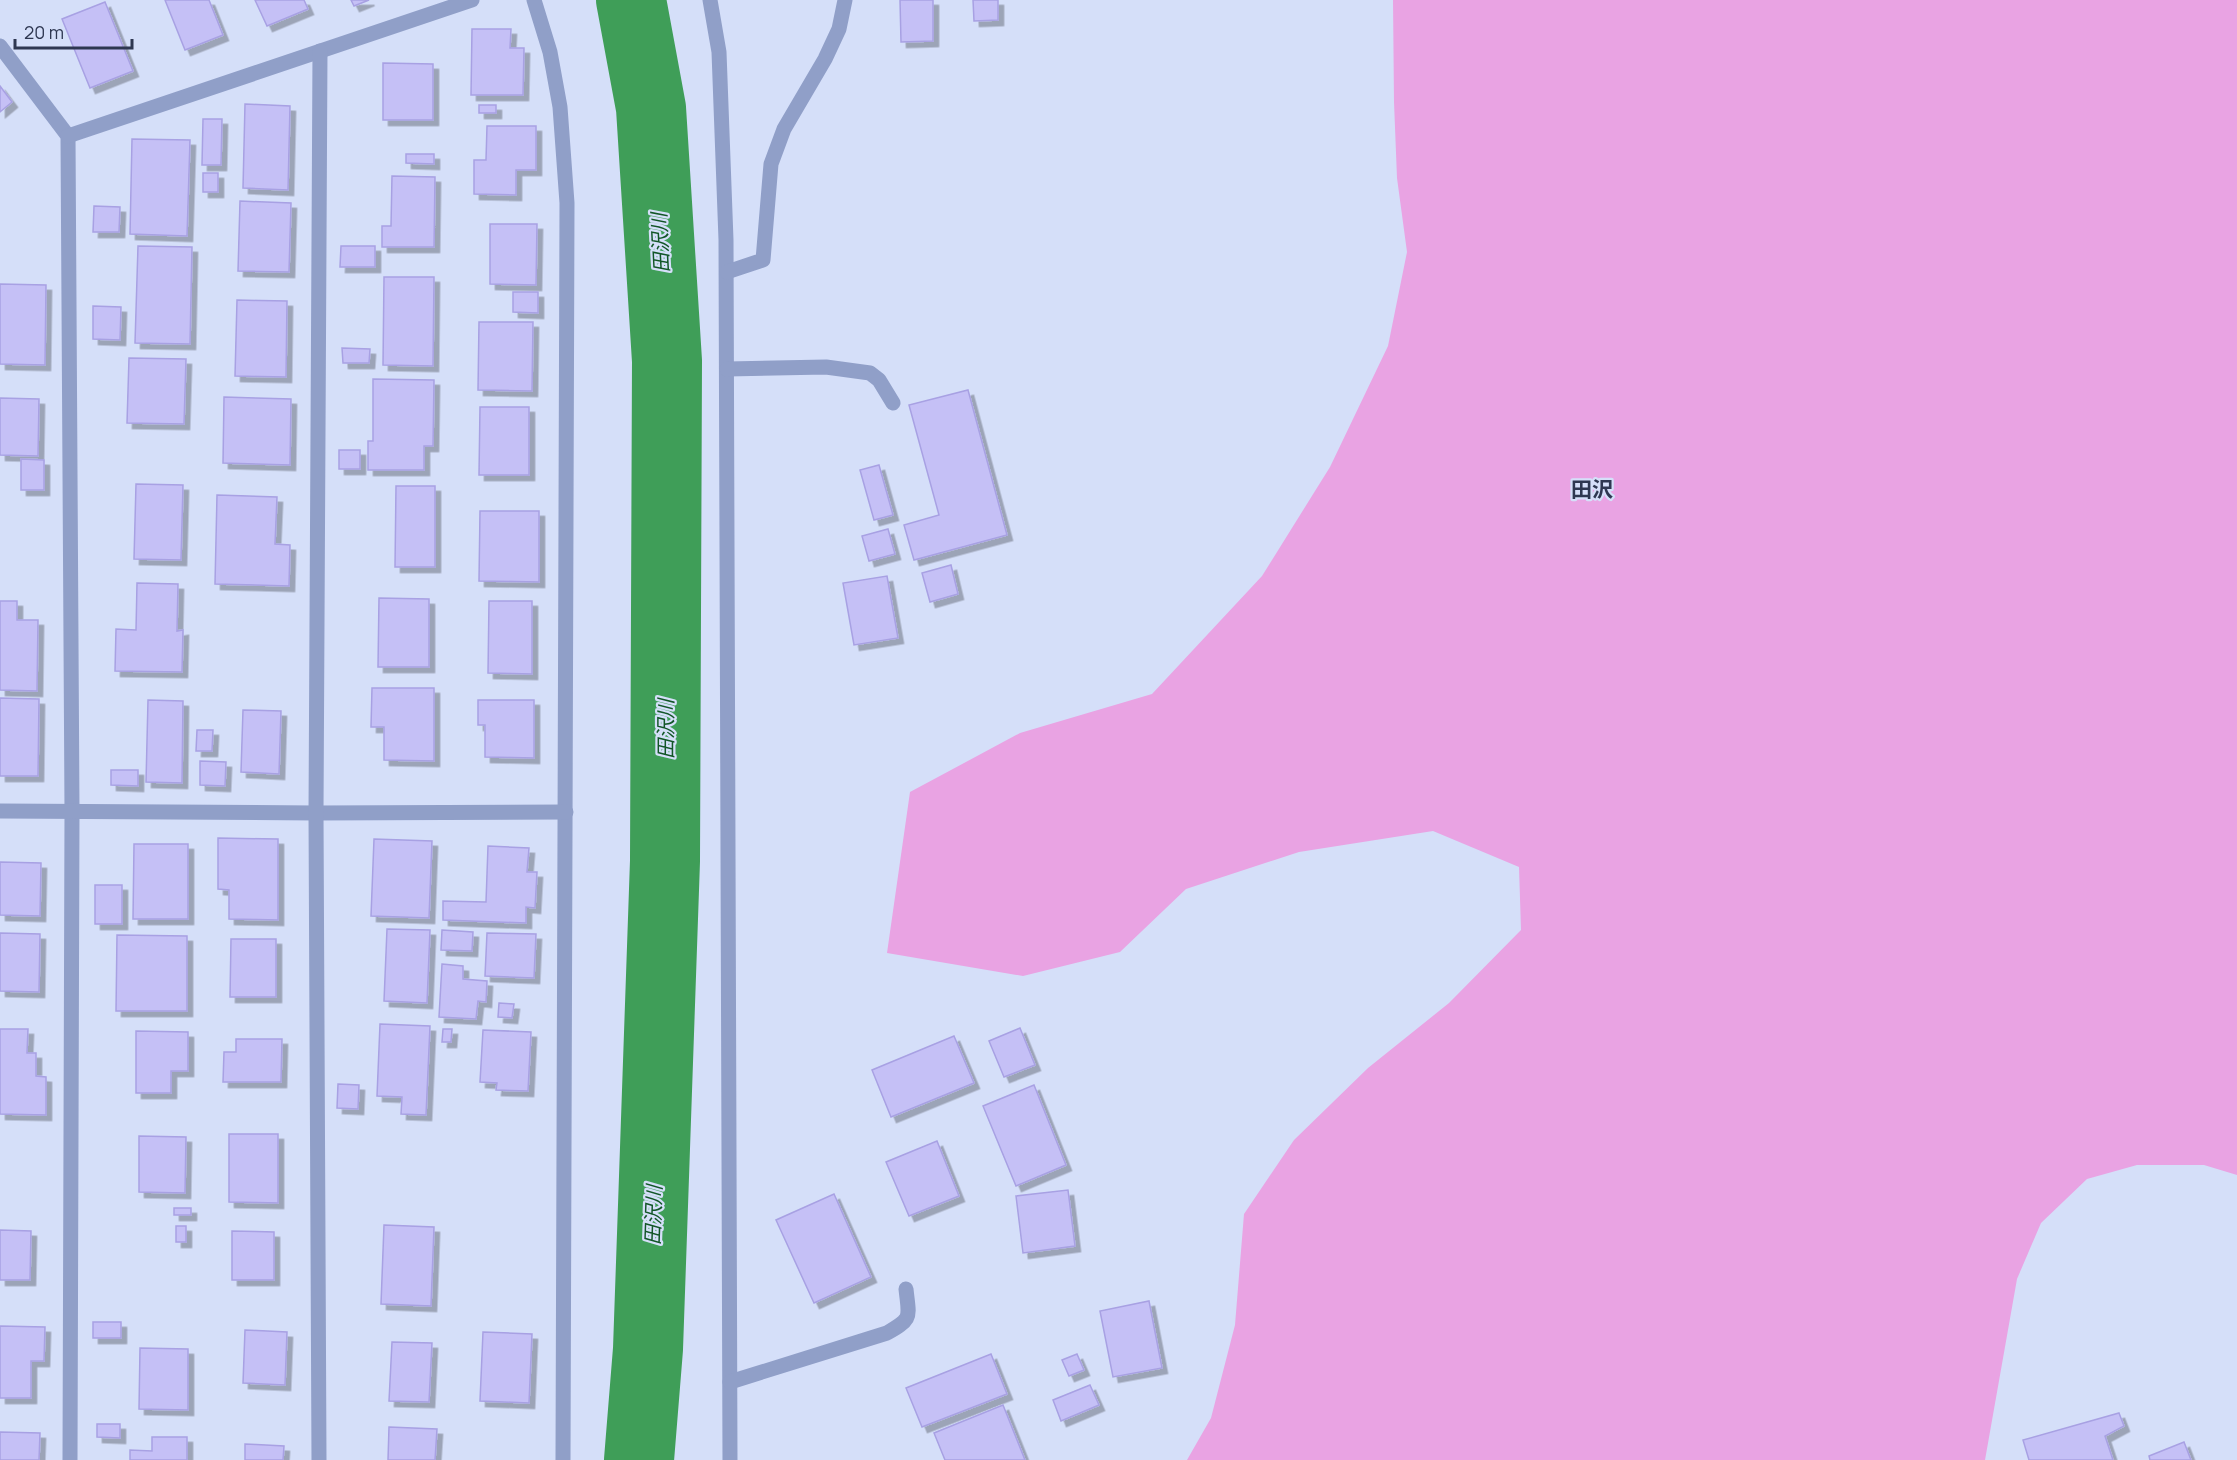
<svg xmlns="http://www.w3.org/2000/svg" width="2237" height="1460" viewBox="0 0 2237 1460" font-family="Manrope,'Noto Sans JP',sans-serif">
	<style>
		.green { fill: #e9a3e3 }
		.lines { fill: none; stroke-linecap: round; stroke-linejoin: round }
		.river { stroke: #3f9e58; stroke-width: 70 }
		.building { fill: #c5c0f6; stroke: #a8a1e3; stroke-width: 1.5; filter: url(#shadow) }
		.minor { stroke: #909fc8; stroke-width: 15 }
		.labels { text-anchor: middle; dominant-baseline: central; stroke-width: 4.5; stroke-linejoin: round; paint-order: stroke }
		.water-label { font-size: 20px; font-style: italic; fill: #125627; stroke: #d5dff9 }
		.quarter-label { font-size: 21px; font-weight: bold; fill: #2e3751; stroke: #d5dff9 }
	</style>
	<defs>
		<filter id="shadow"><feDropShadow dx="5.5" dy="5.5" stdDeviation="0" flood-color="#0004"/></filter>
	</defs>
	<rect width="100%" height="100%" fill="#d5dff9"/>
	<path class="green" d="M1393,0H2237V1175L2204,1165H2137L2087,1179L2041,1223L2017,1279L1985,1460H1187L1211,1418L1235,1325L1244,1214L1294,1140L1368,1068L1449,1003L1521,930L1519,867L1433,831L1299,852L1186,889L1120,952L1023,976L887,953L910,792L1020,733L1152,694L1262,576L1330,467L1388,346L1407,252L1397,178L1394,102Z"/>
	<g class="lines">
		<path class="river" d="M631,0L651,108L667,361L665,861L648,1349L639,1460"/>
	</g>
	<g class="building">
		<path d="M165,0H209L223,35L185,50Z"/>
		<path d="M255,0H304L308,9L267,26Z"/>
		<path d="M351,0H369L354,6Z"/>
		<path d="M900,0H933V41L901,42Z"/>
		<path d="M973,0H998V20L974,21Z"/>
		<path d="M105,2L133,71L90,88L62,19Z"/>
		<path d="M472,29H511L510,48H524L523,95H471Z"/>
		<path d="M383,63L433,64V120H383Z"/>
		<path d="M0,86L12,102L0,112Z"/>
		<path d="M245,104L290,106L288,190L243,188Z"/>
		<rect x="479" y="105" width="17" height="8"/>
		<path d="M203,119H222L221,165H202Z"/>
		<path d="M487,126H536V170H516V195L474,194V160H486Z"/>
		<path d="M132,139L190,140L187,236L130,234Z"/>
		<path d="M406,154H434V164L406,163Z"/>
		<rect x="203" y="173" width="15" height="19"/>
		<path d="M392,176L435,177L434,247H382V226H391Z"/>
		<path d="M240,201L291,203L289,272L238,271Z"/>
		<path d="M94,206L120,207L119,232H93Z"/>
		<path d="M490,224H537L536,285L490,284Z"/>
		<path d="M138,246L192,247L190,344L135,343Z"/>
		<path d="M341,246H375V267H340Z"/>
		<path d="M384,277H434L433,366L383,365Z"/>
		<path d="M0,284L46,285L45,365L0,364Z"/>
		<path d="M513,292H538V313L513,312Z"/>
		<path d="M237,300L287,301L286,377L235,376Z"/>
		<path d="M93,306L121,307L120,340L93,339Z"/>
		<path d="M479,322H533L532,391L478,390Z"/>
		<path d="M342,348L370,349L369,363H343Z"/>
		<path d="M129,358L186,359L184,424L127,423Z"/>
		<path d="M373,379L434,380L433,446H424V470H368V441H373Z"/>
		<path d="M968,390L1007,535L914,560L904,525L939,515L909,405Z"/>
		<path d="M224,397L291,399L290,465L223,463Z"/>
		<path d="M0,398L39,399L38,456L0,455Z"/>
		<path d="M480,407H529V475H479Z"/>
		<rect x="339" y="450" width="21" height="19"/>
		<path d="M21,459L44,460V490H21Z"/>
		<path d="M879,465L893,515L874,520L860,470Z"/>
		<path d="M136,484L183,485L181,560L134,559Z"/>
		<path d="M396,486H435V567H395Z"/>
		<path d="M217,495L277,497L275,544L290,545L289,586L215,584Z"/>
		<path d="M480,511H539V582L479,581Z"/>
		<path d="M888,529L895,554L869,561L862,536Z"/>
		<path d="M951,565L958,594L930,602L922,573Z"/>
		<path d="M887,576L898,638L854,645L843,583Z"/>
		<path d="M137,583L178,584L177,631L183,630L182,672L115,671L116,629L136,630Z"/>
		<path d="M379,598L429,599V667H378Z"/>
		<path d="M0,601H17V620H38L37,691L0,690Z"/>
		<path d="M489,601H532V674L488,673Z"/>
		<path d="M372,688H434V761L384,760V727H371Z"/>
		<path d="M0,698L39,699L38,776H0Z"/>
		<path d="M148,700L183,701L182,783L146,782Z"/>
		<path d="M478,700H534V758L485,757V725H478Z"/>
		<path d="M243,710L281,711L279,774L241,772Z"/>
		<path d="M197,730H213L212,751H196Z"/>
		<path d="M200,761L226,762L225,786L200,785Z"/>
		<path d="M111,770H138V786L111,785Z"/>
		<path d="M218,838L278,839V920L229,919V890L218,889Z"/>
		<path d="M374,839L432,841L429,918L371,916Z"/>
		<path d="M134,844H188V919H133Z"/>
		<path d="M488,846L529,848L527,872H537L535,908L526,907V923L443,920V901L486,902Z"/>
		<path d="M0,862L41,863L40,916L0,915Z"/>
		<rect x="95" y="885" width="27" height="39"/>
		<path d="M387,929L430,930L427,1003L384,1001Z"/>
		<path d="M442,930L473,932L472,951L441,950Z"/>
		<path d="M0,933L40,934L39,992L0,991Z"/>
		<path d="M487,933L536,934L534,978L485,976Z"/>
		<path d="M117,935L187,936V1011H116Z"/>
		<path d="M231,939H276V997H230Z"/>
		<path d="M442,964L463,966V979L487,981L486,1002L478,1001L476,1019L439,1017Z"/>
		<path d="M499,1003L514,1004L512,1018L498,1017Z"/>
		<path d="M380,1024L430,1026L426,1115L401,1114L402,1097L377,1096Z"/>
		<path d="M1020,1028L1035,1065L1004,1077L989,1041Z"/>
		<path d="M0,1029H28L27,1053H36V1076L46,1077V1115L0,1114Z"/>
		<path d="M443,1029H452L451,1042H442Z"/>
		<path d="M483,1030L531,1032L528,1091L496,1090L497,1083L480,1082Z"/>
		<path d="M136,1031L188,1032V1071H171V1093H136Z"/>
		<path d="M954,1036L974,1083L891,1117L872,1070Z"/>
		<path d="M236,1039H282L281,1082H223L224,1052H236Z"/>
		<path d="M338,1084L359,1085L358,1109L337,1108Z"/>
		<path d="M1034,1085L1066,1165L1016,1186L983,1106Z"/>
		<path d="M229,1134H278V1203L229,1202Z"/>
		<path d="M139,1136L186,1137L185,1193L139,1192Z"/>
		<path d="M937,1141L959,1196L909,1216L886,1162Z"/>
		<path d="M1068,1190L1075,1246L1023,1253L1016,1196Z"/>
		<path d="M834,1194L871,1277L814,1303L776,1220Z"/>
		<rect x="174" y="1208" width="17" height="7"/>
		<path d="M384,1225L434,1227L431,1306L381,1304Z"/>
		<rect x="176" y="1226" width="10" height="16"/>
		<path d="M0,1230L31,1231L30,1280H0Z"/>
		<path d="M232,1231L274,1232V1280H232Z"/>
		<path d="M1149,1301L1162,1368L1113,1377L1100,1311Z"/>
		<rect x="93" y="1322" width="28" height="16"/>
		<path d="M0,1326L45,1327L44,1361H31V1398H0Z"/>
		<path d="M245,1330L287,1332L285,1385L243,1383Z"/>
		<path d="M483,1332L532,1334L529,1403L480,1401Z"/>
		<path d="M392,1342L432,1343L429,1402L389,1401Z"/>
		<path d="M140,1348L188,1349V1410L139,1409Z"/>
		<path d="M991,1354L1007,1394L922,1427L906,1388Z"/>
		<path d="M1077,1354L1084,1370L1069,1376L1062,1360Z"/>
		<path d="M1090,1385L1099,1405L1061,1421L1053,1400Z"/>
		<path d="M1003,1405L1025,1460H945L934,1433Z"/>
		<path d="M2119,1413L2124,1426L2105,1436L2113,1460H2029L2023,1440Z"/>
		<path d="M97,1424H120V1438L97,1437Z"/>
		<path d="M389,1427L437,1429L435,1460H388Z"/>
		<path d="M0,1432L40,1433L39,1460H0Z"/>
		<path d="M152,1437H187V1460H130V1450L152,1451Z"/>
		<path d="M2184,1442L2191,1460H2150L2149,1456Z"/>
		<path d="M245,1444L284,1446L283,1460H245Z"/>
	</g>
	<g class="lines">
		<g class="minor">
			<path d="M534,0L550,52L560,107L567,203L563,1460"/>
			<path d="M710,0L719,52L726,240L730,1460"/>
			<path d="M0,46L68,136L72,811L70,1460"/>
			<path d="M68,136L472,0"/>
			<path d="M727,272L763,260L771,164L784,129L825,59L839,29L845,0"/>
			<path d="M727,369L826,367L870,373L879,380L893,403"/>
			<path d="M0,811L316,813L566,812"/>
			<path d="M730,1382L887,1333C913,1318 909,1318 906,1289"/>
			<path d="M319,1460L316,813L320,51"/>
		</g>
	</g>
	<g class="labels">
		<g class="water-label">
			<text transform="translate(660 243) rotate(-93)">田沢川</text>
			<text transform="translate(665 729) rotate(-90)">田沢川</text>
			<text transform="translate(653 1215) rotate(-88)">田沢川</text>
		</g>
		<g class="quarter-label">
			<text x="1592" y="489">田沢</text>
		</g>
	</g>
	<path d="M15 39v9h117v-9" fill="none" stroke="#2e3751" stroke-width="3"/>
	<text x="24" y="39" font-size="18" fill="#2e3751" stroke="#d5dff9" stroke-width="4.5" paint-order="stroke">20 m</text>
</svg>
